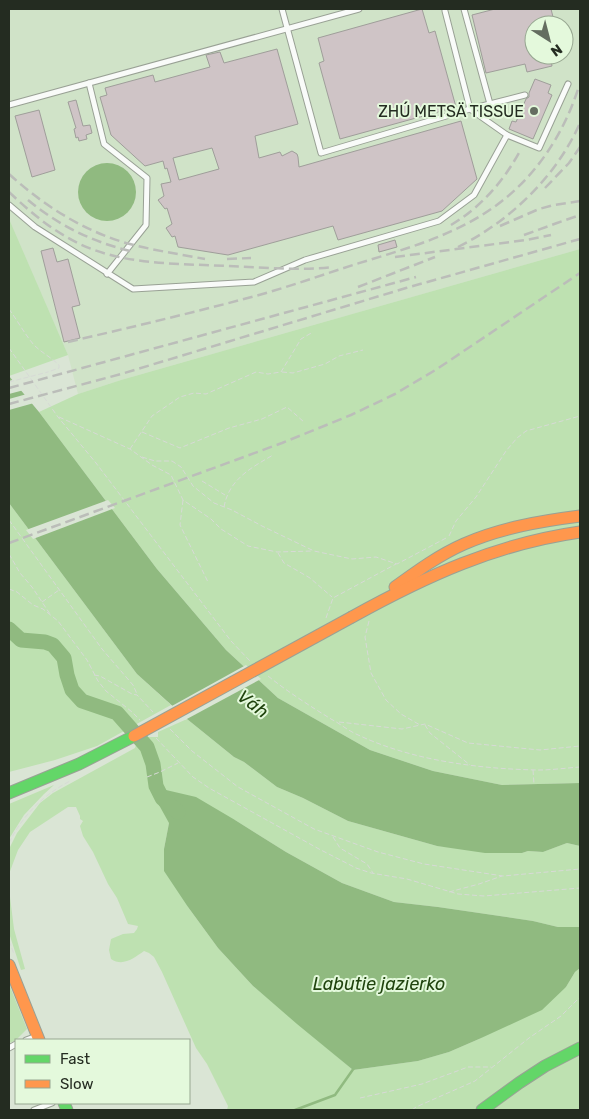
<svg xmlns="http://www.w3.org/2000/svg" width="589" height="1119" viewBox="0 0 589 1119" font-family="Rubik,sans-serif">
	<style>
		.built { fill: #d0e3c8; fill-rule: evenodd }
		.green { fill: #bee1b1 }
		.water { fill: #90ba80 }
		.pier { fill: #dae5d5 }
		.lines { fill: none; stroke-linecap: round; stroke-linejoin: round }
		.stream { stroke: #90ba80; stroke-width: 2.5 }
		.river { stroke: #90ba80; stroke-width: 15 }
		.building { fill: #cfc4c6; stroke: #9f9e9a; fill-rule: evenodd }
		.lane-casing { stroke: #99a195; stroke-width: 7 }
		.fast-casing { stroke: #99a195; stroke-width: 13 }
		.slow-casing { stroke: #99a195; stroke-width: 13 }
		.path { stroke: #d7dad6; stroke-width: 1; stroke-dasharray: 5 2.5; stroke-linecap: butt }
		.lane { stroke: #f9fbf9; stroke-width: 5 }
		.fast { stroke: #63d668; stroke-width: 11 }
		.slow { stroke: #ff974d; stroke-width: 11 }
		.rail { stroke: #bbbdb9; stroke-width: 2.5; stroke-dasharray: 10 5; stroke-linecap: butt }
		.slow-bridge-casing { stroke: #99a195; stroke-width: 13; stroke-linecap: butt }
		.path-bridge { stroke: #d7dad6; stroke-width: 1; stroke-dasharray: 5 2.5; stroke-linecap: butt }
		.slow-bridge { stroke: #ff974d; stroke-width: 11 }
		.poi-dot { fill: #646d60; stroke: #e4f9dc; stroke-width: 2 }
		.labels { text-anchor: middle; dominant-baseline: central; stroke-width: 4; stroke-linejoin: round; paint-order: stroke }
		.poi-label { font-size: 16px; fill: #242c21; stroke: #e4f9dc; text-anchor: end }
		.water-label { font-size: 18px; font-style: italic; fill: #20440e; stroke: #e4f9dc }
	</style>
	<rect width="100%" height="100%" fill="#dae5d5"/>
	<path class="built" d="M9,9H580V249L121,380L78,394L68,355L9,226ZM534,25H564V55H534Z"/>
	<g class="green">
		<path d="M9,219L68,355L9,376Z"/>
		<path d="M580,249V783L502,785L433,771L370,750L278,698L226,650L157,569L39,412L78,394L121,380Z"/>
		<path d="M9,503L137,674L171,705L97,746L55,760L9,772Z"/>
		<path d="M187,719L234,757L244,762L277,787L303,798L348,821L437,846L522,853L528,851L543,852L567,843L580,846V927H558L533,921L438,907L394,902L342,883L286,852L235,820L169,823L164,849L188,907L218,948L253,986L353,1070L418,1061L449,1052L479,1039L566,987L575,972L580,968V1110H227L228,1106L207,1064L196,1048L162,972L154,957L149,953L144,951C134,958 123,967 111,959L109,950L111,939L123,934L134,933L137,929L138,926L128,924L117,898L108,884L93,852L83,836L80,826L83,821L80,819V816L76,807H68L30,832L18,850L9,874L10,897L14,929L25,969L21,970L9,933V849L17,833L40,803L53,793L135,748L136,745H142L148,737H158V732Z"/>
		<path d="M54,785L44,794L24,815L9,839V804Z"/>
		<path d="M9,984L27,1029L15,1041L9,1043Z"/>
	</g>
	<g class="water">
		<circle cx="107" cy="192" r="29"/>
		<path d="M9,376L39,412L157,569L226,650L278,698L370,750L433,771L502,785L580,783V846L567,843L543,852L528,851L522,853H485L437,846L348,821L303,798L277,787L244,762L234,757L187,719L137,674L9,503Z"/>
		<path d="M166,790L196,797L235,820L286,852L342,883L394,902L438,907L533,921L558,927H580V968L575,972L566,987L542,1010L479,1039L449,1052L418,1061L353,1070L297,1024L253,986L218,948L188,907L164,871V849L169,823L159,805Z"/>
	</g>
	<g class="pier">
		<path d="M15,379L24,390L9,394V381Z"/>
		<path d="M27,394L34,403L9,410V399Z"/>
		<path d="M108,500L115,508L33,539L26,530Z"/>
		<path d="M246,665L261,679L185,720L170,707Z"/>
	</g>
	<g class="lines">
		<path class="stream" d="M295,1110L335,1095L354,1068"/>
		<path class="river" d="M9,629L21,640L45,642L53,645L64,658L67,675L72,690L82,701L117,713L147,747L153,764L156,786L162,798L178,812"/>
	</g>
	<g class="building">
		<path d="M422,9L429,33L435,31L456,107L340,139L319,63L324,61L318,38Z"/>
		<path d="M495,9H551L555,25H534V55H550L552,66L527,72L525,64L486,73L472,15Z"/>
		<path d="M277,49L298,124L255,136L259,158L280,152L282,156L292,151L297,154L298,157L299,167L461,121L477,179L442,211L338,240L333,226L228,255L178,247L175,236L172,237L166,228L172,224L167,208L165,209L158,200L164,196L161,184L171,182L167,168L165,169L163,161L145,166L111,135L100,97L107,95L105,88L153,75L155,82L210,67L206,55L220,52L224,63ZM212,148L219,169L179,180L173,158Z"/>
		<path d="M535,79L551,85L548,93L552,95L533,139L509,129L512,121L516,122L526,99L529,97V93Z"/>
		<path d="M76,100L83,126L90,125L92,133L86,135L87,139L79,141L78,137L76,138L74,129L76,128L68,102Z"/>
		<path d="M39,110L55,170L32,177L15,116Z"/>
		<path d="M395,240L397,247L379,252L378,245Z"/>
		<path d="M53,248L57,262L68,259L80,305L72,307L80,338L64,342L41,251Z"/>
	</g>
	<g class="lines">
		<g class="lane-casing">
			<g id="lane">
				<path d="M282,9L321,153L470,109L445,11"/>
				<path d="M464,9L490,104"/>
				<path d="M89,83L104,144L147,178L146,225L107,274"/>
				<path d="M525,95L470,109L507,135L539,148L568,84"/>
				<path d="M9,105L359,9"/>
				<path d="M9,205L35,227L133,289L254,282L305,260L439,221L474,195L507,135"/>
				<path d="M26,1040L37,1036"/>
				<path d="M9,1048L16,1044"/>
				<path d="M34,1110L52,1103"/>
			</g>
		</g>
		<g class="fast-casing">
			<g id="fast">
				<path d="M9,793L79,764L134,736"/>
				<path d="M64,1103L67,1110"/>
				<path d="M482,1110L519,1083L545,1066L580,1048"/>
			</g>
		</g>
		<g class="slow-casing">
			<g id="slow">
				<path d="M395,587C417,571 439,555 464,544C500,528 541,521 580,516"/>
				<path d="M352,617C426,576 496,544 580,532"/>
				<path d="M9,965L39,1040"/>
			</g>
		</g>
		<g class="path">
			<path d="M9,309C17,320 26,336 34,345C42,353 52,358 59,365V368L48,372"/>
			<path d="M9,348L58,417L96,463L231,641L250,661"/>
			<path d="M282,372L293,373L325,364L339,356L363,350"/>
			<path d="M59,417L130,449L152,465L171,475L183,500L211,519L221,529L248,546L277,552L312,551"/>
			<path d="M142,432L180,448L229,428L262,419L287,407L304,422"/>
			<path d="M130,449L152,416L180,397L194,393L206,394L256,372L268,374L281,372L301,339L313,332"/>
			<path d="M142,457L155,461H172L181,467L193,486L214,503L232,510L262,526L314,551L352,559L376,557L397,564L448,537"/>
			<path d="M202,481L225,495"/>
			<path d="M183,500L180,525L208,582"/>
			<path d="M224,507C229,479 251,468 273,455"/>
			<path d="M9,520L102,649L133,685L137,694"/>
			<path d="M449,536L456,521L476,497L506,451L517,438L526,431L580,416"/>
			<path d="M278,553L284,563L310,578L332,597"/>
			<path d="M9,554L20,573L32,587L50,614"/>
			<path d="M9,589L17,592L33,605L43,609L58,621L87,660L98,681L106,691L132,712L140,720"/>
			<path d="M42,602L59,590"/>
			<path d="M326,618L333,598L396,564"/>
			<path d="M369,621L365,637L371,673L386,700L401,714L420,725"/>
			<path d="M94,675L100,676L132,694L137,695L153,712"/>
			<path d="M268,676C288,692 310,706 331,719C339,723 346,729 354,733C409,760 477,769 539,770C552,770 566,768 580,767"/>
			<path d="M339,722L402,729L425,724L468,743L540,750L580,746"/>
			<path d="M425,725L430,733L470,765"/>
			<path d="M170,729L192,751L238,787L314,829L378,852L424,864L503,876L580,869"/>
			<path d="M156,738L193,777L209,788L319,849L356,868L371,873L407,879L458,894L484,896L580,888"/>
			<path d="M533,770L534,784"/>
			<path d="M147,777L160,772L178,763"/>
			<path d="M333,837L340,848L367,864L373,873"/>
			<path d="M9,843C22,816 43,795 70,781"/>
			<path d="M449,892L479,884L502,876"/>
			<path d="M9,941L14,954"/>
			<path d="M360,1098L422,1084L468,1067H491"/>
			<path d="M412,1110L416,1107L475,1081L529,1038L561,1016L580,997"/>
		</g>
		<use href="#lane" class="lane"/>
		<use href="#fast" class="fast"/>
		<use href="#slow" class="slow"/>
		<g class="rail">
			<path d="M9,174C43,205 82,230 126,243C152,250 178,254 205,259"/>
			<path d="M545,188L569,163L580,147"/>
			<path d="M9,192C26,208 44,224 65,236C114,266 171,263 227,266C262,267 298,271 333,267"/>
			<path d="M28,200C59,226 95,243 134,252"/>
			<path d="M451,225C481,207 503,182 520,151"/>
			<path d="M500,226L539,209L554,205L580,201"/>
			<path d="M524,235L557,223L580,215"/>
			<path d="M458,247C510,221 556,177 580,123"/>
			<path d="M395,257L526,240L551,235"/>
			<path d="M227,259L251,258"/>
			<path d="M358,287L435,257"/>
			<path d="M68,342C132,327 196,312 259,295C291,286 322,275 353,265C405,249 459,235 502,201C539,172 565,131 579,86"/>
			<path d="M9,388L416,277"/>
			<path d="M9,404L121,374L406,288L580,239"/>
			<path d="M9,543L282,443L351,415L395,394L437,369L580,273"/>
		</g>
		<g class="slow-bridge-casing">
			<path id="slow-bridge" d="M134,736L352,617"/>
		</g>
		<path class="path-bridge" d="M9,382L48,372"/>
		<use href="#slow-bridge" class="slow-bridge"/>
	</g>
	<circle class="poi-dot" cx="534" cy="111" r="5"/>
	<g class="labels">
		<g class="poi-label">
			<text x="524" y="111">ZHÚ METSÄ TISSUE</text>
		</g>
		<g class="water-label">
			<text transform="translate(253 704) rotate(37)">Váh</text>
			<text x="379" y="984">Labutie jazierko</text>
		</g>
	</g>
	<rect width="589" height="1119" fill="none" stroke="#242c21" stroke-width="20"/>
	<rect x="15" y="1039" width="175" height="65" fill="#e4f9dc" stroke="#97a791"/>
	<rect x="25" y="1055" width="25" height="8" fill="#63d668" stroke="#97a791"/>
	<text x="60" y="1064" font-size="15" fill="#242c21">Fast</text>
	<rect x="25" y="1080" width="25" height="8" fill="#ff974d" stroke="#97a791"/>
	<text x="60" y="1089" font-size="15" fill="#242c21">Slow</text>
	<g transform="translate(549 40) rotate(144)"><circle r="24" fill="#e4f9dc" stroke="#97a791"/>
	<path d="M0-4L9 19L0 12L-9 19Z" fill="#646d60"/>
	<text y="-8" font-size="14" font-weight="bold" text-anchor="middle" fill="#242c21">N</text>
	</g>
</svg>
